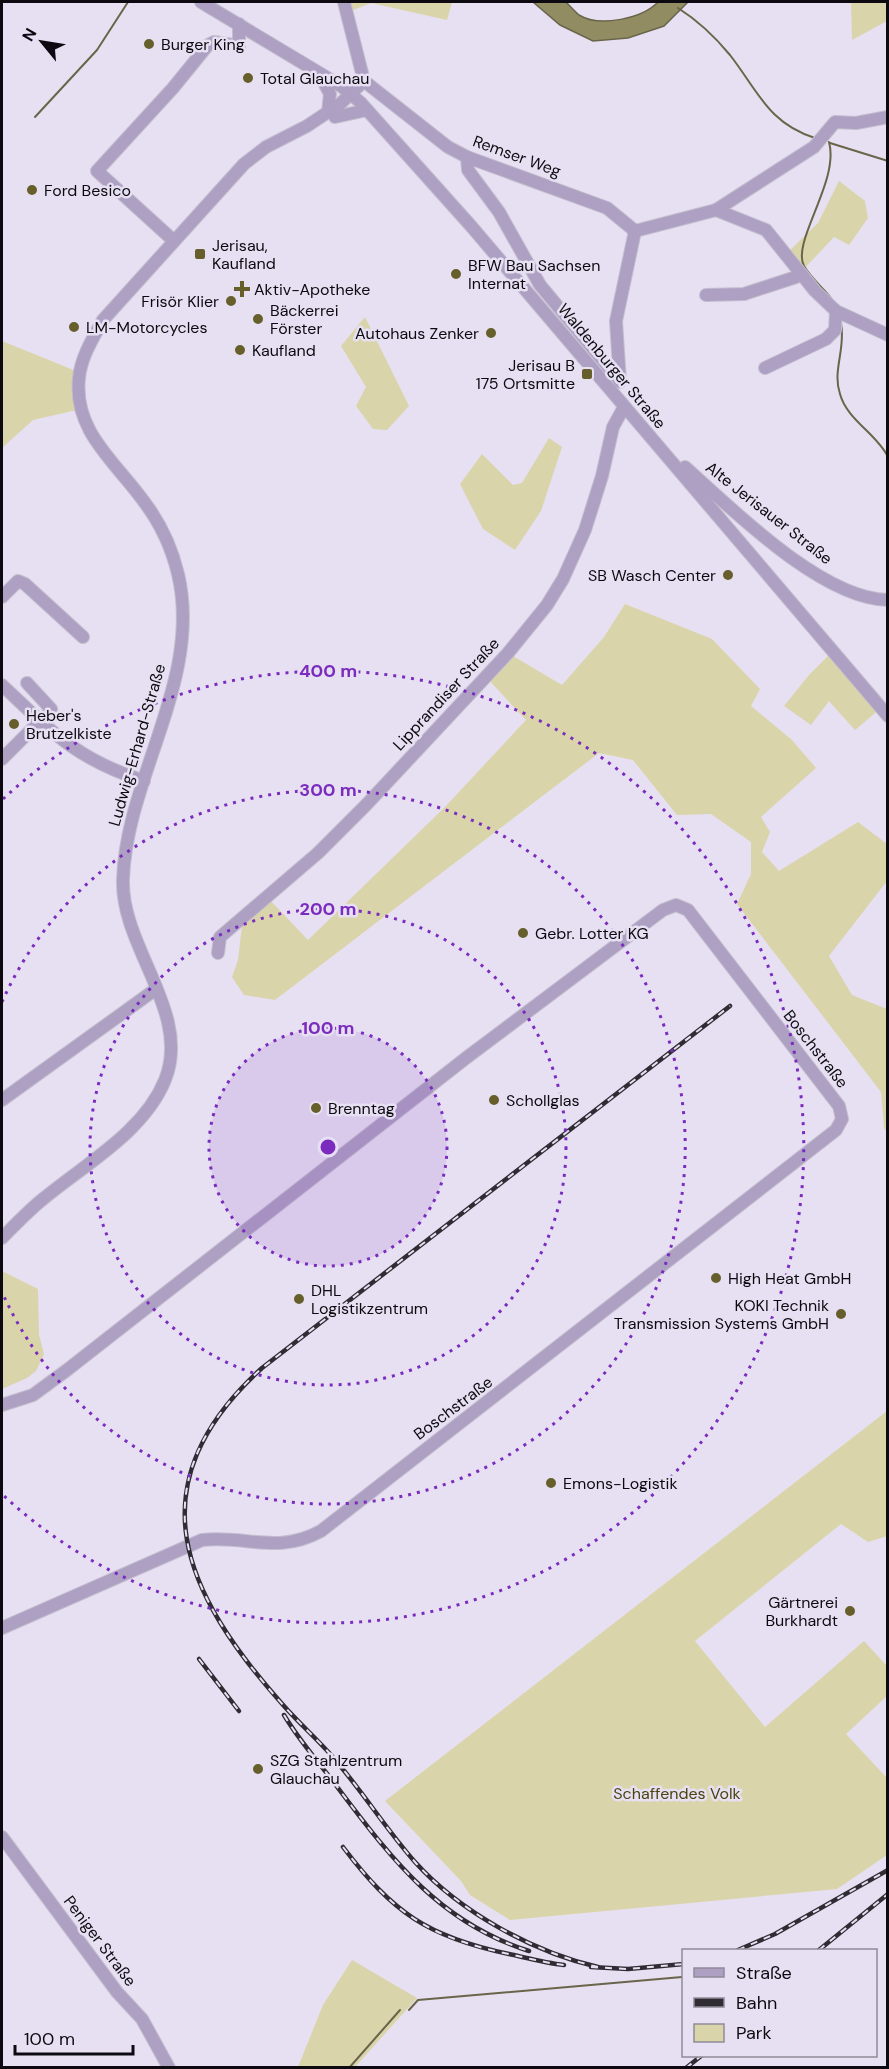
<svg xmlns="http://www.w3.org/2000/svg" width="889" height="2069" viewBox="0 0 889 2069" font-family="'DM Sans',sans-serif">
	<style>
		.green { fill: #dad4aa }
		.water { fill: #928c63; stroke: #6a654a; stroke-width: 1.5 }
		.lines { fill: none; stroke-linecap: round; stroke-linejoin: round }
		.stream { stroke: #6a654a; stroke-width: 2 }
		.minor-casing { stroke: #c3bece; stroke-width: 14 }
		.minor { stroke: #ada0c3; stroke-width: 12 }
		.rail-casing { stroke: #2f2c34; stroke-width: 4.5 }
		.rail { stroke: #e6e0f2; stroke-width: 2; stroke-dasharray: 7; stroke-linecap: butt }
		.ring { fill: none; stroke: #7b2cbf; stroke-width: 3; stroke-dasharray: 3 6 }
		.poi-dot { fill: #665f2b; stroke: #e6e0f2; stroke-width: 2 }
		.labels { text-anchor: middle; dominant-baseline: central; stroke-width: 5; stroke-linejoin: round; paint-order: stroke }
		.poi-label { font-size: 16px; fill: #0c0a10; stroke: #e6e0f2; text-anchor: start }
		.street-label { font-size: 16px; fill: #0c0a10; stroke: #e6e0f2 }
		.park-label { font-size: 16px; fill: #4a430e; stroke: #e6e0f2 }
		.centre { fill: #7b2cbf; stroke: #e6e0f2; stroke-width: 3 }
		.ring-label { font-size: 18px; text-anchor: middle; font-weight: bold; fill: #7b2cbf; stroke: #e6e0f2; stroke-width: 5; stroke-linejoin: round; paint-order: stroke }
	</style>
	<rect width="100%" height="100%" fill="#e6e0f2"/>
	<g class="green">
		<path d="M350,2H452L447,20L371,3L351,11Z"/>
		<path d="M851,2H887V21L852,40Z"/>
		<path d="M839,181L865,201L868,218L849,245L834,237L800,273L786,254L818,223Z"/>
		<path d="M365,317L409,406L387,430L373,429L356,406L366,387L341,346Z"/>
		<path d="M2,341L76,371L77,410L33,420L2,448Z"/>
		<path d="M549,438L562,447L541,511L515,550L483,529L460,484L482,454L513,485L522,483Z"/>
		<path d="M625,604L712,639L760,689L751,706L792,740L816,768L761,817L770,832L762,852L779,871L858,822L887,844V881L829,956L852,995L887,1009V1132L884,1128L881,1092L737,904L751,874V842L711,814L677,815L633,760L599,753L275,1000L244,995L232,977L238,960L242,926L267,897L308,940L445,807L526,720L486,677L508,653L562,685L604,637Z"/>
		<path d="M833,651L881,708L855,730L829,701L811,725L784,706L809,675Z"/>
		<path d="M2,1271L38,1289L39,1335L44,1354L36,1371L27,1378L2,1389Z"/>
		<path d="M887,1411V1536L868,1542L841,1524L695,1641L765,1727L864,1641L887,1666V1696L846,1734L887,1778V1855L837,1889L510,1920L470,1895L461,1881L385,1801Z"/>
		<path d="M352,1960L417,1998L355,2067H298L323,2005Z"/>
	</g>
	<path class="water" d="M533,2H566C570,6 575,12 579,15C600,28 643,18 658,2H688L664,26L628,38L593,41L560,25Z"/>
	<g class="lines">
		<g class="stream">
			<path d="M678,8C697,20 716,38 730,55C758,91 768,123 815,138"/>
			<path d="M35,117L97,50L128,2"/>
			<path d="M829,142C840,181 791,242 804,266C811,278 823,288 831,298"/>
			<path d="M830,143L888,161"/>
			<path d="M841,324C846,348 832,371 840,394C847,420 877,434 888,457"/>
			<path d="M409,2010L418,2000L682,1977"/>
			<path d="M349,2068L400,2010"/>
		</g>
		<g class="minor-casing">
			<g id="minor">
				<path d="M201,2L341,86L360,102L471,226L888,716"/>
				<path d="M344,2L364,81L448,147L467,157L607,208L635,231"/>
				<path d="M320,75L330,94L328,112"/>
				<path d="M335,117L367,110"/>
				<path d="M467,157L468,170L499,212L540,285L620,381"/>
				<path d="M716,210L766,230L815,291L836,311L888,335"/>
				<path d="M635,231L716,210L814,147L835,122L856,123L888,117"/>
				<path d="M174,241L97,171L173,88L208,45L214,42L239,46V24"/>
				<path d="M706,295L744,294L796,277L800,273"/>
				<path d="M765,368L826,339L835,330L836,311"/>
				<path d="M620,382L616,321L635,231"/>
				<path d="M685,467C733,510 822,599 888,600"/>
				<path d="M2,597L18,581L25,584L83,637"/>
				<path d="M27,683L51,709L41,723"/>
				<path d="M2,685C52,732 76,759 144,781"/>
				<path d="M2,759L40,721"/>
				<path d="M218,953L220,937L318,853L367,804L508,653L547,605L563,579L585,530L602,476L613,427L624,407"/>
				<path d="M2,1100L156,989"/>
				<path d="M2,1238C15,1225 28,1211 43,1199C85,1164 144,1132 165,1080C192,1013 121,947 123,880C126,777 203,679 178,574C172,549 160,523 145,503C117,463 73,432 79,378C81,357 93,338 103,320L244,164L266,147L307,126L340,104L364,81"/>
				<path d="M2,1405L33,1395L67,1370L466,1058L663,910L676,905L688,910L839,1106L842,1119L836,1130L321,1531C277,1555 247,1535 202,1540L2,1628"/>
				<path d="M2,1837L117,1992L142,2019L169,2068"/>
			</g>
		</g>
		<use href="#minor" class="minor"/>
		<g class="rail-casing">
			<g id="rail">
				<path d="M199,1659L239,1711"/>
				<path d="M284,1715C300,1742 322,1766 341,1792C394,1862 441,1923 529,1951"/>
				<path d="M343,1847C393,1913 428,1937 509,1954C527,1958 546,1963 564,1965"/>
				<path d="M738,1950L775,1934L888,1870"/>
				<path d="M819,1950L888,1894"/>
				<path d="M591,1967L628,1969L684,1964"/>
				<path d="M598,1967C533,1952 460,1912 415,1862C385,1828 361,1789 331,1755C316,1738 299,1723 284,1706C183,1593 133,1485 262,1368L730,1006"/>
				<path d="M686,2068L701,2056"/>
			</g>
		</g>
		<use href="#rail" class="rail"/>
	</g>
	<circle cx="328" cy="1147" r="119" fill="#7b2cbf" fill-opacity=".12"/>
	<g class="ring">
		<circle cx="328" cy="1147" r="119"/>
		<circle cx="328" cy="1147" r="238"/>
		<path d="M2 1002A357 357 0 1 1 2 1292"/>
		<path d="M3 799A476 476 0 1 1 3 1495"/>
	</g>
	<g class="poi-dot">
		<circle cx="149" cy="44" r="6"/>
		<circle cx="248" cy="78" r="6"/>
		<circle cx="32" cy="190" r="6"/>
		<rect x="194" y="248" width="12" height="12" rx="3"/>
		<circle cx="456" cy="274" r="6"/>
		<path d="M239 280h6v6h6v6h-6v6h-6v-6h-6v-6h6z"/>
		<circle cx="231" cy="301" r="6"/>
		<circle cx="258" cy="319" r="6"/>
		<circle cx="74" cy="327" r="6"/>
		<circle cx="491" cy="333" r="6"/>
		<circle cx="240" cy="350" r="6"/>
		<rect x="581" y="368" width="12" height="12" rx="3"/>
		<circle cx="728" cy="575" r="6"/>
		<circle cx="14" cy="724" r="6"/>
		<circle cx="523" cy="933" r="6"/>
		<circle cx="494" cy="1100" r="6"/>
		<circle cx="316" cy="1108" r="6"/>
		<circle cx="716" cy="1278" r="6"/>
		<circle cx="299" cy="1299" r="6"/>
		<circle cx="841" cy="1314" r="6"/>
		<circle cx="551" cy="1483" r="6"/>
		<circle cx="850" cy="1611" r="6"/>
		<circle cx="258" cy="1769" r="6"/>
	</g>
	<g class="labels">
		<g class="poi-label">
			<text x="161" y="44">Burger King</text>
			<text x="260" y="78">Total Glauchau</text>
			<text x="44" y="190">Ford Besico</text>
			<text x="212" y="245">Jerisau,<tspan x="212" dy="18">Kaufland</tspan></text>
			<text x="468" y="265">BFW Bau Sachsen<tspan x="468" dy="18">Internat</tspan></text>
			<text x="254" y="289">Aktiv-Apotheke</text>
			<text x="219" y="301" text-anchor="end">Frisör Klier</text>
			<text x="270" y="310">Bäckerrei<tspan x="270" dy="18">Förster</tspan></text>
			<text x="86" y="327">LM-Motorcycles</text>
			<text x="479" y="333" text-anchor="end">Autohaus Zenker</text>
			<text x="252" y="350">Kaufland</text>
			<text x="575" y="365" text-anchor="end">Jerisau B<tspan x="575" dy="18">175 Ortsmitte</tspan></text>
			<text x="716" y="575" text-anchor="end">SB Wasch Center</text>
			<text x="26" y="715">Heber's<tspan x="26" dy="18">Brutzelkiste</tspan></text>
			<text x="535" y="933">Gebr. Lotter KG</text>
			<text x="506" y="1100">Schollglas</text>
			<text x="328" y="1108">Brenntag</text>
			<text x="728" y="1278">High Heat GmbH</text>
			<text x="311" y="1290">DHL<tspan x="311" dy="18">Logistikzentrum</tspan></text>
			<text x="829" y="1305" text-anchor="end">KOKI Technik<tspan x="829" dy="18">Transmission Systems GmbH</tspan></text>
			<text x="563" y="1483">Emons-Logistik</text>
			<text x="838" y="1602" text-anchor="end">Gärtnerei<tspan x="838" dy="18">Burkhardt</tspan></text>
			<text x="270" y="1760">SZG Stahlzentrum<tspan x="270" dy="18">Glauchau</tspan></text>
		</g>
		<g class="street-label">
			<text transform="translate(517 156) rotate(20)">Remser Weg</text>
			<text transform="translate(612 366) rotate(50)">Waldenburger Straße</text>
			<text transform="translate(769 513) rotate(38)">Alte Jerisauer Straße</text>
			<text transform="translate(446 694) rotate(-47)">Lipprandiser Straße</text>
			<text transform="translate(137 745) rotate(-74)">Ludwig-Erhard-Straße</text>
			<text transform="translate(816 1049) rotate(52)">Boschstraße</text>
			<text transform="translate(453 1408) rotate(-37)">Boschstraße</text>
			<text transform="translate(100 1941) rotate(53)">Peniger Straße</text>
		</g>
		<g class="park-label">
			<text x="677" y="1793">Schaffendes Volk</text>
		</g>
	</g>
	<circle cx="328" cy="1147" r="9" class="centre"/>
	<g class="ring-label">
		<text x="328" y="677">400 m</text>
		<text x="328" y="796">300 m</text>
		<text x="328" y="915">200 m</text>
		<text x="328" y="1034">100 m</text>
	</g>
	<rect width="889" height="2069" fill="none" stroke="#0c0a10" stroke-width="6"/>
	<rect x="682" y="1949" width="195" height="108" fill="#e6e0f2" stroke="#8f8a98" stroke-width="1.5"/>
	<rect x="694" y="1968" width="30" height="9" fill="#ada0c3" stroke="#8f8a98" stroke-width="1.5"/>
	<text x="736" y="1979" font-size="18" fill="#0c0a10">Straße</text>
	<rect x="694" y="1998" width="30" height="9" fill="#2f2c34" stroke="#8f8a98" stroke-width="1.5"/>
	<text x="736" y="2009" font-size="18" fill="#0c0a10">Bahn</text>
	<rect x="694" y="2024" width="30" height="18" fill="#dad4aa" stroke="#8f8a98" stroke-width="1.5"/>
	<text x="736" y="2039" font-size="18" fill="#0c0a10">Park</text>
	<g transform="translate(42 42) rotate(300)" stroke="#e6e0f2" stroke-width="4.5" paint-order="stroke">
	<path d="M0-4.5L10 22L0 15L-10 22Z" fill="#0c0a10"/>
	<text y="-9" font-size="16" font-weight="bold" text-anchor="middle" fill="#0c0a10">N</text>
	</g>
	<path d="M15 2045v9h118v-9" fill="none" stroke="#0c0a10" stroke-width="3"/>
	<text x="24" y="2045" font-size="18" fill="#0c0a10" stroke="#e6e0f2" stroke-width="4.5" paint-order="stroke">100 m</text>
</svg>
